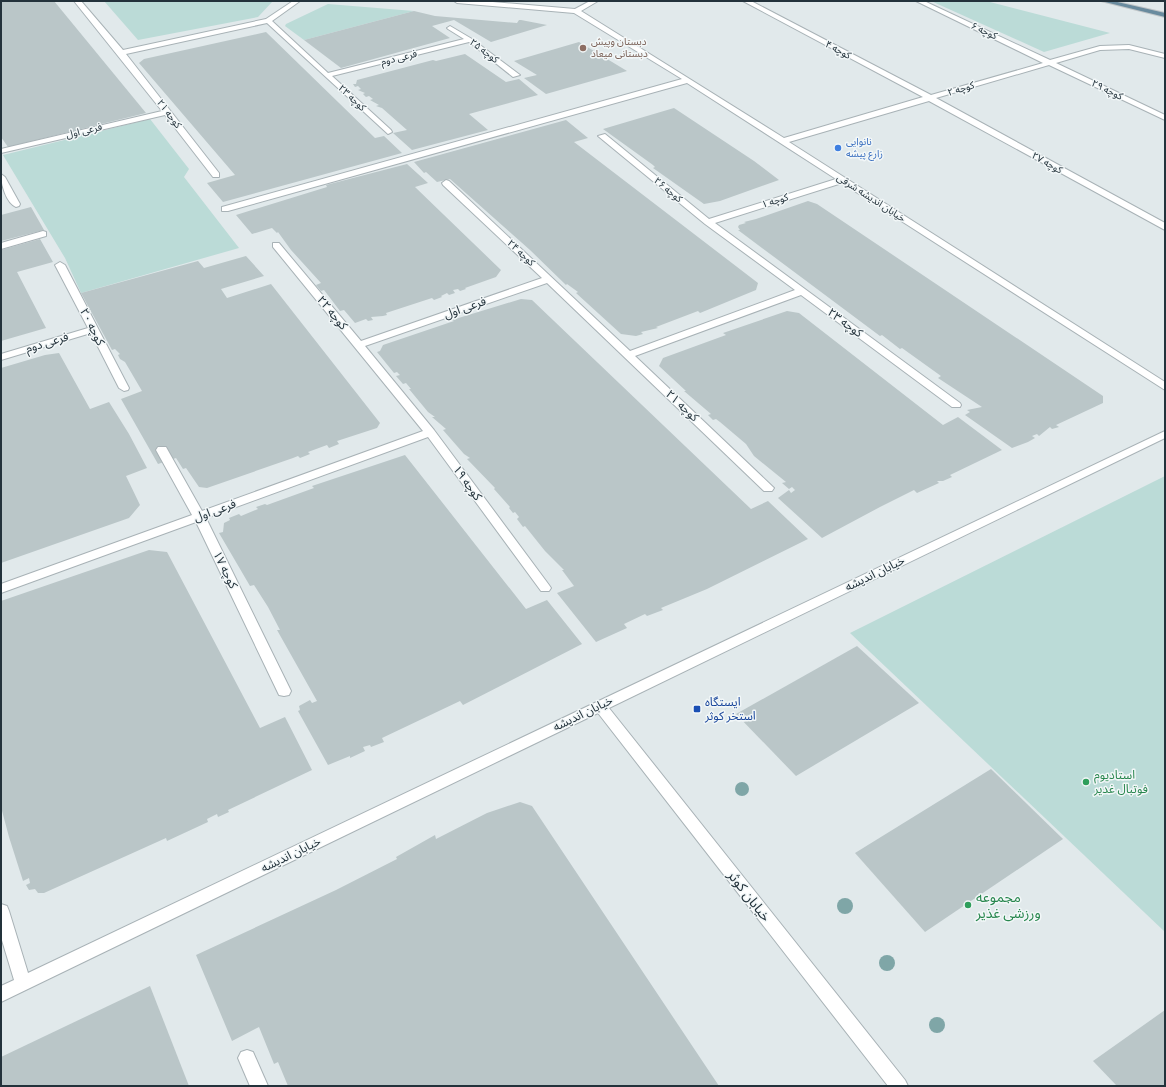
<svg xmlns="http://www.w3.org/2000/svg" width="1166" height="1087" viewBox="0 0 1166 1087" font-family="Signika,'Noto Sans Arabic',sans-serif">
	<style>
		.green { fill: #bbdbd7 }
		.building { fill: #bac6c8 }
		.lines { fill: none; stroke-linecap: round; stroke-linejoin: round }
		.minor-casing { stroke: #a8b2b6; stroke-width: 2 }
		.major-casing { stroke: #c1c6c8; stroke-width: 2 }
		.minor { fill: #fff; fill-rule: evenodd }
		.major { fill: #698b9e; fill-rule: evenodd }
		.tree { fill: #7fa6a7 }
		.education-dot { fill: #8d6e63; stroke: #f2f7f8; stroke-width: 1.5 }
		.shop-dot { fill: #3f7fe0; stroke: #f2f7f8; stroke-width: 1.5 }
		.transit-dot { fill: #1a4fb4; stroke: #f2f7f8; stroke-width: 1.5 }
		.leisure-dot { fill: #2e9e5b; stroke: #f2f7f8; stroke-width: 1.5 }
		.labels { text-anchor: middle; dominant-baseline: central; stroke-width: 3; stroke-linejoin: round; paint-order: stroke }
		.far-street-label { font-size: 10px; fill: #23323b; stroke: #f2f7f8 }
		.far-education-label { font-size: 10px; fill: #785e54; stroke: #f2f7f8; text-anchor: start }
		.far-shop-label { font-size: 10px; fill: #366cbe; stroke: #f2f7f8; text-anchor: start }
		.street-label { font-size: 12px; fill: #23323b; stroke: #f2f7f8 }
		.transit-label { font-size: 12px; fill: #164399; stroke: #f2f7f8; text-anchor: start }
		.leisure-label { font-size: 12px; fill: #27864d; stroke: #f2f7f8; text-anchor: start }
		.near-street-label { font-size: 14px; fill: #23323b; stroke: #f2f7f8 }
		.near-leisure-label { font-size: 14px; fill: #27864d; stroke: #f2f7f8; text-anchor: start }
	</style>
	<rect width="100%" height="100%" fill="#e1e9eb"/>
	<g class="green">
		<path d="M104,1H273L258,17L138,40Z"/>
		<path d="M931,1H986L1110,33L1044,52Z"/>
		<path d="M328,4L414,11L304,40L285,26L286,24Z"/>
		<path d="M150,119L189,169L184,177L239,248L81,293L65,258L3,155Z"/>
		<path d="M1165,476V932L850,633Z"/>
	</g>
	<g class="building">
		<path d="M1,1H54L146,113L8,147L1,137Z"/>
		<path d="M414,11L435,16L517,23L519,20H521L547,25L491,42L454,20L432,26L450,38L341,68L304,40Z"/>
		<path d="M266,32L375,138L384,136L402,153L223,202L207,183L235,175L139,63L144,59Z"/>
		<path d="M579,42L627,71L546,94L524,78L537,75L514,61Z"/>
		<path d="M465,54L506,82L519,79L538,95L469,114L488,130L412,150L393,133L407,130L382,108L376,106L379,105L370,100L373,99L369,96L366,97L363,94L365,93L358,90L361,89L358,86L355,87L353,84H356L357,80L433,60L436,61Z"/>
		<path d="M674,108L754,161L779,180L720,201L704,204L653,168L655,167L653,165L603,129Z"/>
		<path d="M566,120L588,138L574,142L758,283L756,290L700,313L698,311L656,327L658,328L641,332L643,334L636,336L621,334L576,293L578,292L567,284L566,285L530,250L450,179L437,182L426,172L424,173L414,162Z"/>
		<path d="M407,164L428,183L415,187L501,270L496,277L465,288L466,289L460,291L458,289L453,290L455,293L449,295L447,293L441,296L442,297L434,300L432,298L386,313L387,315L383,316L371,317L373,320L368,321L366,319L355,323L344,310L340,311L324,290L321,291L316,285L321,283L291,250L278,232L277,233L272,228L252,234L236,215L327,187L326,185Z"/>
		<path d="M808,201L817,204L1103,396V403L1056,425L1059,427L1052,429L1050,427L1039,436L1037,434L1032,436L1035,438L1028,442L1012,448L965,415L970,412L967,410L982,407L938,378L941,376L902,348L900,349L882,335L880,336L738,230H740L738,227L739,225L746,223L744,222L756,219Z"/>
		<path d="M31,207L44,230L1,241V215Z"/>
		<path d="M40,239L53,262L17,272L46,328L1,341V250Z"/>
		<path d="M246,256L264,276L221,289L227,298L271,284L380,423L377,428L337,441L339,444L329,448L327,445L308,452L310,454L300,458L298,456L293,458L207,488L199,487L186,468L183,469L176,458L158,464L121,399L142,391L125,362L120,359L118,355L120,354L115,349L112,350L81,293L198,261L204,268Z"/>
		<path d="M521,299L532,300L751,509L768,501L808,539L707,589L661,608L663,610L647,616L645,614L624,624L627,628L596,642L557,593L574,586L562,570H564L545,551L525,526L523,527L517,519L519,517L515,512L513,513L509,508L510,507L494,489L495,488L467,459L470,458L464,454L443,430L446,429L432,417H435L428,412L409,389H411L406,383L403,384L396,376L400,375L397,372L394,373L377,352L380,351L383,345L454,321L452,320Z"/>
		<path d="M787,311L799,313L943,425L958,417L1002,450L950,475L952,477L943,481H937L939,483L917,493L914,490L880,507L822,538L778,498L789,490L791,493L795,490L792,487L789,489L782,483L786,482L754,456L746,444L720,422L716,419L713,420L708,415L711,414L684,391H686L659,366L663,358L726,335L723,333Z"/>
		<path d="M59,353L90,409L109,402L129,434L147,468L126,476L140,505L129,518L1,563V368L45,355Z"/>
		<path d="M405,455L526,609L547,600L582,644L463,705L460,701L382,738L384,742L371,747L370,745L363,747L365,751L350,758V756L328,765L298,711L300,710L299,706L310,700L312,703L317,701L277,630H280L268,607L254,585L250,586L219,533L223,532L224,523L230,520L229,518L239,514L241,516L258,509L256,507L265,504L267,505L314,488L312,486Z"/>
		<path d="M149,550L167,552L260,728L285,717L312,770L228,810L229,812L218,817L217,814L207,819L208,822L167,841L166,838L44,893H38L35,889L29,890L26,885L30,883L29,878L23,881L9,837L1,807V601Z"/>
		<path d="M857,646L919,703L796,776L736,714Z"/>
		<path d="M991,769L1063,839L925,932L855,853Z"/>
		<path d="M520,802L532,806L719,1086H288L278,1062L274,1064L259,1027L232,1041L196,955L336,890L397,859L396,857L435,835L436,839L487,813Z"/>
		<path d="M150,986L189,1086H1V1057Z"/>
		<path d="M1165,1010V1086H1117L1093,1061Z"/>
	</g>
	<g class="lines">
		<g class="minor-casing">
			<g id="minor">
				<path d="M74,1H81L123,50L266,19L293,1H300L272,21L328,73L464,39L448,29L447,28L450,26L472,39L520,75L513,77L469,42L332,76L391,130L392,132L388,134L267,23L126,54L219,173V177H213L165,115L1,153V149L162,111Z"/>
				<path d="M454,1H481L575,9L590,1H598L581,11L784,138L923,97L743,1H751L931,95L1043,63L916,1H924L1050,60L1100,46L1129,45L1165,54V58L1129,49L1100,50L1056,63L1165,115V120L1049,65L936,98L1165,223V230L929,101L789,142L1165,382V390L842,183L715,223L960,403L961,405L960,407H952L801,295L635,356L774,488L772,491H764L547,283L365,346L434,430L549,585L551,588L549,591H541L428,437L206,518L291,691L289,695L284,696L279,695L196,522L1,593V584L192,515L156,450L158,447H166L202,511L423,431L273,247V243H279L361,341L542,278L443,185L442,183L446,180L449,181L630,351L795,290L705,224L598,136L605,134L709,219L836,179L687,83L228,211H222V207L682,79L574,13L457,3Z"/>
				<path d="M1,174L5,177L20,204L19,206L16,207C6,203 1,184 1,174Z"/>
				<path d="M43,231L46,232V236L1,249V243Z"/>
				<path d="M60,262L65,265L129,388L128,390L124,391L119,388L91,333L1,360V354L88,328L55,265Z"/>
				<path d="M1165,431V438L609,708L905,1080L908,1086H888L598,713L1,1002V986L14,980L1,937V904L7,906L9,911L28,973Z"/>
				<path d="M247,1050L253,1052L268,1086H250L238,1058L241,1052Z"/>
			</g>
		</g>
		<g class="major-casing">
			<path id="major" d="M1101,1H1113L1165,13V17Z"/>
		</g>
		<use href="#minor" class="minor"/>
		<use href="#major" class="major"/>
	</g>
	<g class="tree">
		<circle cx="742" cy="789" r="7"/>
		<circle cx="845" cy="906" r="8"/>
		<circle cx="887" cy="963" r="8"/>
		<circle cx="937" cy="1025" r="8"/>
	</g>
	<circle class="education-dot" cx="583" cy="48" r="4"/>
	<circle class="shop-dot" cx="838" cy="148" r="4"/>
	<rect class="transit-dot" x="693" y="705" width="8" height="8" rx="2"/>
	<g class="leisure-dot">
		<circle cx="1086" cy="782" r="4"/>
		<circle cx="968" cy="905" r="4"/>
	</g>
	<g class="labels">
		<g class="far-street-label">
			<text transform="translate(984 31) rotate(25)">کوچه ۶</text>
			<text transform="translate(838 50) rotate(28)">کوچه ۴</text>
			<text transform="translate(484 51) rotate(37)">کوچه ۲۵</text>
			<text transform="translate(399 58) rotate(-14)">فرعی دوم</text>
			<text transform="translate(961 89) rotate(-17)">کوچه ۲</text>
			<text transform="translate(1107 90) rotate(26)">کوچه ۲۹</text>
			<text transform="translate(352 98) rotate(43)">کوچه ۲۳</text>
			<text transform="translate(169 114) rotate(52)">کوچه ۲۱</text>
			<text transform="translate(84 131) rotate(-13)">فرعی اول</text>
			<text transform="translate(1047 163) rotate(29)">کوچه ۲۷</text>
			<text transform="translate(668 190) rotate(39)">کوچه ۲۶</text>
			<text transform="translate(871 198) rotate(33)">خیابان اندیشه شرقی</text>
			<text transform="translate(775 201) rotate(-17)">کوچه ۱</text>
			<text transform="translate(521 253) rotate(43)">کوچه ۲۴</text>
		</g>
		<g class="far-education-label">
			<text x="591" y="42">دبستان وپیش<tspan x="591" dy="12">دبستانی میعاد</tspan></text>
		</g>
		<g class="far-shop-label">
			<text x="846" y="142">نانوایی<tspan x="846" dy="12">زارع پیشه</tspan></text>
		</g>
		<g class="street-label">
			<text transform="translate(465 308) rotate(-19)">فرعی اول</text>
			<text transform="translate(332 313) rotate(50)">کوچه ۲۲</text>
			<text transform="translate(845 323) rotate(36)">کوچه ۲۳</text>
			<text transform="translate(92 327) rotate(63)">کوچه ۲۰</text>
			<text transform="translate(47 343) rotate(-17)">فرعی دوم</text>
			<text transform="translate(682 406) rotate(43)">کوچه ۲۱</text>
			<text transform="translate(467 483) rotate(54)">کوچه ۱۹</text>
			<text transform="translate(215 511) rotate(-20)">فرعی اول</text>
			<text transform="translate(225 570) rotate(64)">کوچه ۱۷</text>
			<text transform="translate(875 574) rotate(-26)">خیابان اندیشه</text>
			<text transform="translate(583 714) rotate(-26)">خیابان اندیشه</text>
			<text transform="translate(291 855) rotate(-26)">خیابان اندیشه</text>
		</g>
		<g class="transit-label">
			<text x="705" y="702">ایستگاه<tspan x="705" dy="14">استخر کوثر</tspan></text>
		</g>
		<g class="leisure-label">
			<text x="1094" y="775">استادیوم<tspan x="1094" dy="14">فوتبال غدیر</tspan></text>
		</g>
		<g class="near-street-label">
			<text transform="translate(749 896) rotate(52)">خیابان کوثر</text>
		</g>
		<g class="near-leisure-label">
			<text x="976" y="897">مجموعه<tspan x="976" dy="16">ورزشی غذیر</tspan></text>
		</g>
	</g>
	<rect width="1166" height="1087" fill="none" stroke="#23323b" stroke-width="4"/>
</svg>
